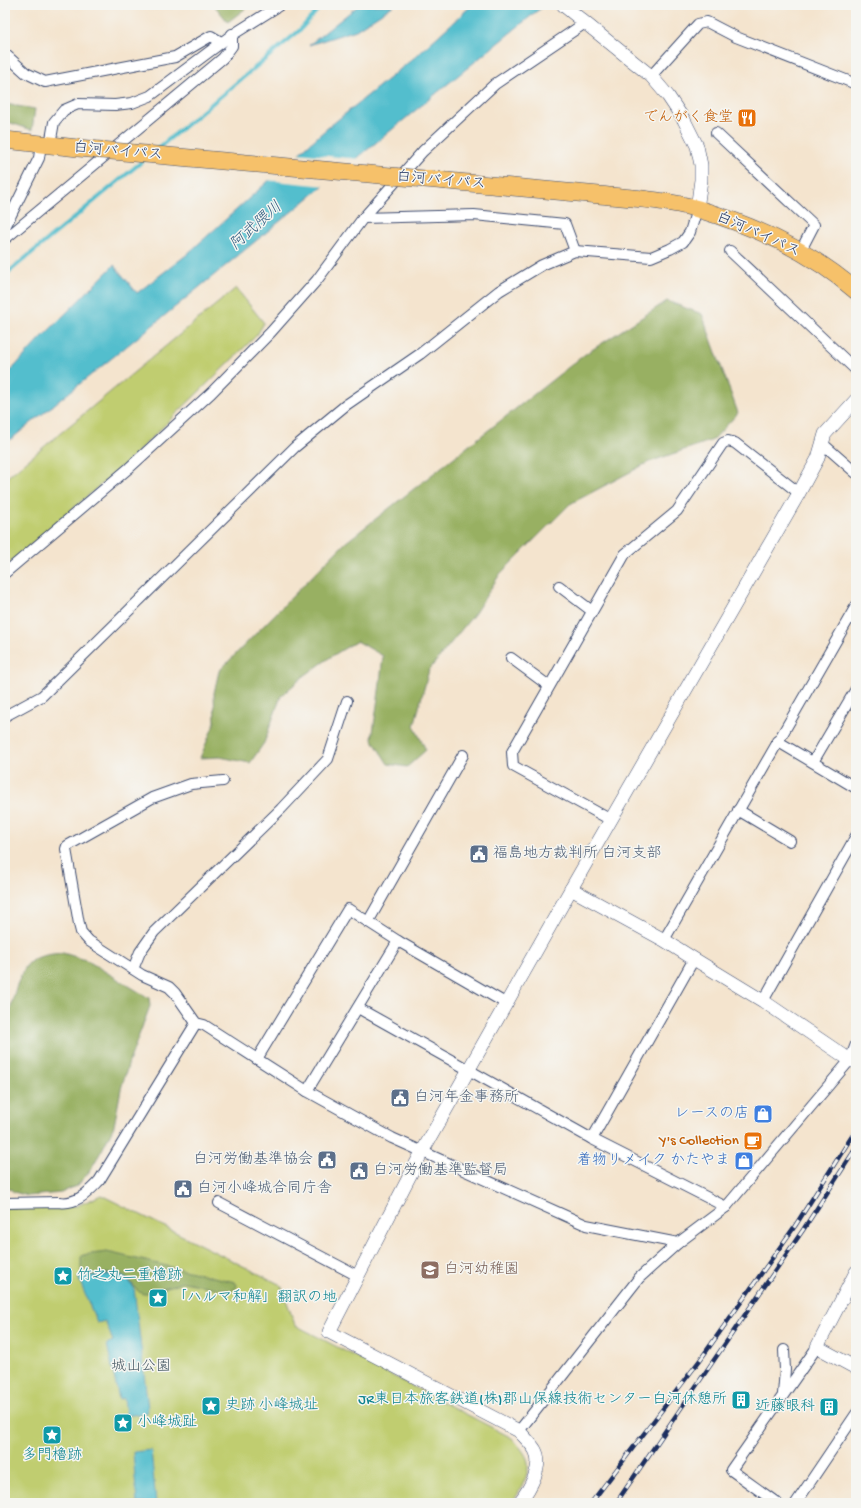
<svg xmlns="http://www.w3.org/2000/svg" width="861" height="1508" viewBox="0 0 861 1508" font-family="'Gochi Hand','Klee One',sans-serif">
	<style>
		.green { fill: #c0cd6f; stroke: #6e7e66 }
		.forest { fill: #98b062; stroke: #5a7060 }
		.water { fill: #53becd; stroke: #377696 }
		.pier { fill: #f4e4ce }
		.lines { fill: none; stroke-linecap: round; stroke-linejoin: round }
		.stream { stroke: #53becd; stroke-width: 4 }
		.minor-casing { stroke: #3c4a6f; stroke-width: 12 }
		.tertiary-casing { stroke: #3c4a6f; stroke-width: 14 }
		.trunk-casing { stroke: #3c4a6f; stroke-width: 18 }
		.minor { stroke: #fff; stroke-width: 10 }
		.tertiary { stroke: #fff; stroke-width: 13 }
		.trunk { stroke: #f6c16b; stroke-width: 17 }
		.rail-casing { stroke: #1b2f5e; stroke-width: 4.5 }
		.rail { stroke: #f6f6f2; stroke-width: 3; stroke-dasharray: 9; stroke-linecap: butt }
		.trunk-bridge-casing { stroke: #3c4a6f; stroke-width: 18; stroke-linecap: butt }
		.trunk-bridge { stroke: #f6c16b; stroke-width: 17 }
		.labels { text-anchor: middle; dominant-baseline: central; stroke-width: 3; stroke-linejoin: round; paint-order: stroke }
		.food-label { font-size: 15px; fill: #c56008; stroke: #f6f6f2; text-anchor: end }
		.street-label { font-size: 15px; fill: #1b2f5e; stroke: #f6f6f2 }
		.service-label { font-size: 15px; fill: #4e5e75; stroke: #f6f6f2; text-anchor: start }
		.shop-label { font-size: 15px; fill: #366cbe; stroke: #f6f6f2; text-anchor: end }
		.education-label { font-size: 15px; fill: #785e54; stroke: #f6f6f2; text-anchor: start }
		.culture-label { font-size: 15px; fill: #0d838f; stroke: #f6f6f2; text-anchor: start }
		.park-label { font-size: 15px; fill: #445662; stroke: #f6f6f2 }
		.water-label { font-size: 16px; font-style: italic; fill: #2c5a7f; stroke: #f6f6f2 }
	</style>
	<rect width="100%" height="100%" fill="#f6f6f2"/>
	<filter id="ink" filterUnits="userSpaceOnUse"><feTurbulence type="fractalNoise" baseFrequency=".025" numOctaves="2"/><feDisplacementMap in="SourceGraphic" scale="8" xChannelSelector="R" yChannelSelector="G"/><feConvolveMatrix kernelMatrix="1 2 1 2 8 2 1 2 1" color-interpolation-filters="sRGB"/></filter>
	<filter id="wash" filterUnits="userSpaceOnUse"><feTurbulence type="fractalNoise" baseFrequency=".012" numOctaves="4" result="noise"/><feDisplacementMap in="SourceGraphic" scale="16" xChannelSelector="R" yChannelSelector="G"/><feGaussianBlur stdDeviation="0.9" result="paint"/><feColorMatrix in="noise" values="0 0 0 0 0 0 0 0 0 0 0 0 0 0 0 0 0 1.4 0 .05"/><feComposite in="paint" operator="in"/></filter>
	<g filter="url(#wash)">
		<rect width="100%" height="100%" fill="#f4e4ce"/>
		<g class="green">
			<path d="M236,288L264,323L257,335L126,463L5,567V479Z"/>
			<path d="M101,1195L281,1285L295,1325L512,1438C518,1445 526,1453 528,1462C530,1474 519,1493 512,1503H5V1207L77,1206Z"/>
		</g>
		<g class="forest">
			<path d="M214,5H250L228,22Z"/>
			<path d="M5,104L35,109L32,130L5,121Z"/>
			<path d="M667,301L702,314L738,413L713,440L649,462L570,504L500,574L475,613L429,670L414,726L426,750L407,767L388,764L372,739L379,691L383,656L357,641L332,656L304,676L281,696L264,743L250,763L220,757L200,758L215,722L214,693L219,671L345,543L584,355Z"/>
			<path d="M63,953L86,960L149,998L150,1006L129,1062L121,1089L114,1126L102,1150L89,1172L78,1185L61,1193L28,1196L14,1192L5,1185V1039C8,1020 15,975 30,962C38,955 52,954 63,953Z"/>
			<path d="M107,1252L235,1282L237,1285L236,1288L231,1291L184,1282L143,1294C131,1289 133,1277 118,1273L84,1275L81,1271V1257L83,1255Z"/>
		</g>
		<g class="water">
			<path d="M359,5H394L356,30L309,45Z"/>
			<path d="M472,5H546L537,11L158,321L5,444V377L40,339L114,265L137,293L185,256L324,131L415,57Z"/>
			<path d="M118,1274L128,1279L134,1288L148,1408L146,1413L126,1416L124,1398L119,1399L107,1344L113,1341L105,1321L97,1323L78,1277Z"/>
			<path d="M151,1450L156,1503H137L133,1452Z"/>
		</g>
		<path class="pier" d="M297,153L359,159L326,186L266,180Z"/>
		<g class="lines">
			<g class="stream">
				<path d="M156,150L299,31L322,5"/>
				<path d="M5,275L145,159"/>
			</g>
		</g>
	</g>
	<g filter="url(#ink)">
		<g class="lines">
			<g class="minor-casing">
				<g id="minor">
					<path d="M5,54L26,73L45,82L175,57L211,36L221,42"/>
					<path d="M651,76L698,24L707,22L736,37L856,84"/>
					<path d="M716,133L814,225L800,252"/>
					<path d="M50,145L54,122L64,110L78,104L115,105L132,103L150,96L229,37L280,5"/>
					<path d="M363,218L474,215L565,224L575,251"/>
					<path d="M5,227L39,158L41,144"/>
					<path d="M5,239L223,58L232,46V34"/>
					<path d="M730,251L856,370"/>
					<path d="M823,444L856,473"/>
					<path d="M5,573L129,468L211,393L271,332L317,280L363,218L423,151L495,84L585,23"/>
					<path d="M559,586L592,611"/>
					<path d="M511,658L549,686"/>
					<path d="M5,716L42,696L295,447L346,405L420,354L499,291L542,265L575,251L651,257L670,249L683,242L690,232L697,209"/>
					<path d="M777,741L856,788"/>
					<path d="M813,762L856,689"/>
					<path d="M223,781L191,784L152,798L67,846L66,849L79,924L81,932L89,941L142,975L169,987L175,993L196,1023L204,1025L307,1091L392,1138L586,1225L678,1243"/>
					<path d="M738,810L790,841"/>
					<path d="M611,820L513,766L512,752L625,554L677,511L723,443L728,441L735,443L799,493"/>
					<path d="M368,922L463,755"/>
					<path d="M664,940L856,606"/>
					<path d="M133,969L140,952L154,932L281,809L328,759L347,701"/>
					<path d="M763,1001L856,836"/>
					<path d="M358,1008L592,1139L726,1207"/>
					<path d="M257,1059L348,909L398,941L507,1004"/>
					<path d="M307,1091L398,941"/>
					<path d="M592,1139L694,959"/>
					<path d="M5,1203L59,1202C77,1205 88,1192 99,1181L196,1023"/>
					<path d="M219,1203L358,1276"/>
					<path d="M783,1394L785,1370L784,1350"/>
					<path d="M519,1431L639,1278L678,1243L726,1207L850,1060L856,1044"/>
					<path d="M777,1503L731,1470L817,1347"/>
					<path d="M796,1503L856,1414"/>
				</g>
			</g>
			<g class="tertiary-casing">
				<g id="tertiary">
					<path d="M563,5L651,76L668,96L684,120L697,146L701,165V180L697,209"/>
					<path d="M571,889L664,940L694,959L763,1001L850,1060L856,1062"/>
					<path d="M856,1272L817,1347L856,1368"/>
					<path d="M519,1503C529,1490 544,1466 535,1450C531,1443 524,1437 519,1431L329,1332L422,1152L571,889L799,493L818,458L825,434L856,400"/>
				</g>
			</g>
			<g class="trunk-casing">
				<g id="trunk">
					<path d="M5,140L78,148"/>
					<path d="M447,181C498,186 548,190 599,195C631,198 666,200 698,209C754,226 812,252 856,291"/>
				</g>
			</g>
			<use href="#minor" class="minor"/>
			<use href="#tertiary" class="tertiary"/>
			<use href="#trunk" class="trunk"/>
			<g class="rail-casing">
				<g id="rail">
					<path d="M591,1503L700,1360L795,1226L856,1130"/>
					<path d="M616,1503L803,1230L856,1148"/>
				</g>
			</g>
			<use href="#rail" class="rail"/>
			<g class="trunk-bridge-casing">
				<path id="trunk-bridge" d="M78,148L447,181"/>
			</g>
			<use href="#trunk-bridge" class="trunk-bridge"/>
		</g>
	</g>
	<defs>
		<g id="restaurant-square" transform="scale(1)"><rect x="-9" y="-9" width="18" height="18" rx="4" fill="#e8710a" stroke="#f6f6f2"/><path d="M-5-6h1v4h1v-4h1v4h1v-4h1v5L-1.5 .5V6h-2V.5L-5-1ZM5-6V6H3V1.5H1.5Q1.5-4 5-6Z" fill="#fff"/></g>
		<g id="civic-square" transform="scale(1)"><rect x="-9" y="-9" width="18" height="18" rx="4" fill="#5c6f8a" stroke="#f6f6f2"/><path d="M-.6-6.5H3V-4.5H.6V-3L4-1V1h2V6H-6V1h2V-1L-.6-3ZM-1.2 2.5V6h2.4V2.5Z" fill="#fff"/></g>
		<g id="shop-square" transform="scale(1)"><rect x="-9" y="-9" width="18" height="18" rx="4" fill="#3f7fe0" stroke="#f6f6f2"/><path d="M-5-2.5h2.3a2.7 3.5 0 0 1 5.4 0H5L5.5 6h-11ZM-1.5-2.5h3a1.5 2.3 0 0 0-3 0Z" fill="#fff"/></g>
		<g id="cafe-square" transform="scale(1)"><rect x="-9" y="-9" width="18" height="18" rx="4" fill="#e8710a" stroke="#f6f6f2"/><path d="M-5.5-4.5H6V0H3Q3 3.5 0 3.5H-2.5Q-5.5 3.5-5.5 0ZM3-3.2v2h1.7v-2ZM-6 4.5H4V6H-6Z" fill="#fff"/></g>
		<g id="school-square" transform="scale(1)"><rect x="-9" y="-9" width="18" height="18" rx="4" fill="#8d6e63" stroke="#f6f6f2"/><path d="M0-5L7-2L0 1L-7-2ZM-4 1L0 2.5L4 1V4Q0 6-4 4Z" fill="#fff"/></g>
		<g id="sight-square" transform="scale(1)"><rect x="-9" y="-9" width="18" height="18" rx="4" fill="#0f9aa8" stroke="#f6f6f2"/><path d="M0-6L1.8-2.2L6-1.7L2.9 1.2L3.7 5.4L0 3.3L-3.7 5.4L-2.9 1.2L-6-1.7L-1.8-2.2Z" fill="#fff"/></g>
		<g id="building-square" transform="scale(1)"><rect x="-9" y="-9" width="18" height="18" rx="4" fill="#0f9aa8" stroke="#f6f6f2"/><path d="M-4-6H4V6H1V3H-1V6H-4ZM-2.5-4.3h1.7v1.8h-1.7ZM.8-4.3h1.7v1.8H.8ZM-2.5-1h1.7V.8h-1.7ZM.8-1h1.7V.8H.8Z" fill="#fff"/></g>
	</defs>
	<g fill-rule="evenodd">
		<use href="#restaurant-square" x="747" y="118"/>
		<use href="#civic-square" x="479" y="854"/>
		<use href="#civic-square" x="400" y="1098"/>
		<use href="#shop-square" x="763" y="1114"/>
		<use href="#cafe-square" x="753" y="1141"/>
		<use href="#civic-square" x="327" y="1160"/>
		<use href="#shop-square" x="744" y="1161"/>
		<use href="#civic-square" x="359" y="1171"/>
		<use href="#civic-square" x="183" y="1189"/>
		<use href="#school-square" x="430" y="1270"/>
		<use href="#sight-square" x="63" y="1276"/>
		<use href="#sight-square" x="158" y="1298"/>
		<use href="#building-square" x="741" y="1400"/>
		<use href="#sight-square" x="211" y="1406"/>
		<use href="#building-square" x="829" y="1407"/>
		<use href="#sight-square" x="123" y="1423"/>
		<use href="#sight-square" x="52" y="1435"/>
	</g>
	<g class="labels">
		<g class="food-label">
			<text x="733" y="118">でんがく食堂</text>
			<text x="739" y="1141">Y's Collection</text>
		</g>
		<g class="street-label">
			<text transform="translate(118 152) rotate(5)">白河バイパス</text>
			<text transform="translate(441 181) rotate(5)">白河バイパス</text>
			<text transform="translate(758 235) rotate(24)">白河バイパス</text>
		</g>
		<g class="service-label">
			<text x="493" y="854">福島地方裁判所 白河支部</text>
			<text x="414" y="1098">白河年金事務所</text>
			<text x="313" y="1160" text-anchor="end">白河労働基準協会</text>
			<text x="373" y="1171">白河労働基準監督局</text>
			<text x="197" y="1189">白河小峰城合同庁舎</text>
		</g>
		<g class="shop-label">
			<text x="749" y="1114">レースの店</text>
			<text x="730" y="1161">着物リメイク かたやま</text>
		</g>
		<g class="education-label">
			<text x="444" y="1270">白河幼稚園</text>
		</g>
		<g class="culture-label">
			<text x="77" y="1276">竹之丸二重櫓跡</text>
			<text x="172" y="1298">「ハルマ和解」翻訳の地</text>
			<text x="727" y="1400" text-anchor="end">JR東日本旅客鉄道(株)郡山保線技術センター白河休憩所</text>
			<text x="225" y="1406">史跡 小峰城址</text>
			<text x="815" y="1407" text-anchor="end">近藤眼科</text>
			<text x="137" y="1423">小峰城趾</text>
			<text x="52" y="1456" text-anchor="middle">多門櫓跡</text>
		</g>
		<g class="park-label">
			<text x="141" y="1367">城山公園</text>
		</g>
		<g class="water-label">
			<text transform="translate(257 227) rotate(-42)">阿武隈川</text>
		</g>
	</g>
	<rect width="861" height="1508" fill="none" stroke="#f6f6f2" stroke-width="20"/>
</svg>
